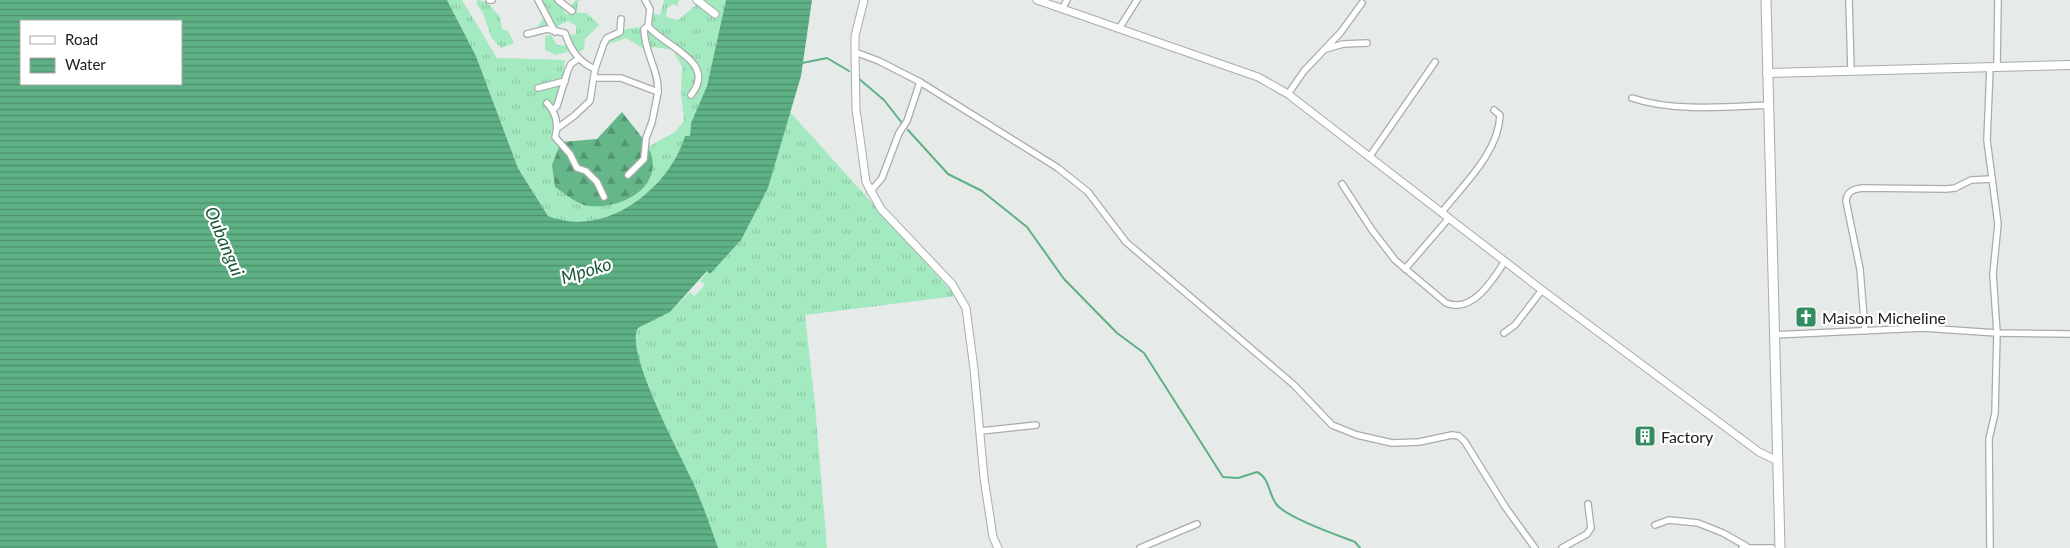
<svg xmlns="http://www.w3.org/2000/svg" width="2070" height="548" viewBox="0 0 2070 548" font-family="Lato,sans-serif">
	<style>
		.grass { fill: url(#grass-tufts) }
		.forest { fill: url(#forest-firs) }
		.water { fill: url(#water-rules); fill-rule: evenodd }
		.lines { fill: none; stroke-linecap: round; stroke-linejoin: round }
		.stream { stroke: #5eb184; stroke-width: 2 }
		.minor-casing { stroke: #a8acaa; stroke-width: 8 }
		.tertiary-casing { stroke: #a8acaa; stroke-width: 9 }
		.secondary-casing { stroke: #a8acaa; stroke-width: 10 }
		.primary-casing { stroke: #a8acaa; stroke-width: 11 }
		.minor { stroke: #fff; stroke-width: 5.5 }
		.tertiary { stroke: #fff; stroke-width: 7 }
		.secondary { stroke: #fff; stroke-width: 8 }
		.primary { stroke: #fff; stroke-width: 9 }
		.labels { text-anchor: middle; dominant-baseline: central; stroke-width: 4.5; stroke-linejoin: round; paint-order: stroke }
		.poi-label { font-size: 16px; fill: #202120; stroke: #fff; text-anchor: start }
		.water-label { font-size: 18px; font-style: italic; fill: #1a583a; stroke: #fff }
	</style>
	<defs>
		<pattern id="grass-tufts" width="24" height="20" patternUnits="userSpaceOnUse" patternTransform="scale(1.25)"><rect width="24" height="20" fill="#a3eac1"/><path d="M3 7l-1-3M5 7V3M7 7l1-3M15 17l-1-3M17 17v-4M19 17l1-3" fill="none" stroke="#8cc8a6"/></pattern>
		<pattern id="forest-firs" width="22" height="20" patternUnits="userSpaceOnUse" patternTransform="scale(1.25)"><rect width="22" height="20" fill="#65b78a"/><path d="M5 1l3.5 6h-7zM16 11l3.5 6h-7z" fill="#539470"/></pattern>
		<pattern id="water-rules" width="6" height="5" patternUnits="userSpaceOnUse" patternTransform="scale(1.25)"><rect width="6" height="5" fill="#5eb184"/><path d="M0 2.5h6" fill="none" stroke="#4d906c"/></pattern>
	</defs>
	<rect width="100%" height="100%" fill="#e6eae8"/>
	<g class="grass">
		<path d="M447,0H462L497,58L565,60L553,139L561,142L652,159L648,147L675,132L684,121L681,92L682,67L673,50L654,47L647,51L626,38L606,45C616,29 627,28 645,27L651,13L660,15L664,0H679L677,6L673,4L667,8L666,17L678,20L702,0H726L707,86L691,123L690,136H685C669,190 604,239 548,216L518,167L476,56Z"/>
		<path d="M478,0L487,2L500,17L502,29L508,31L514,43L501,48L491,37L483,13L476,3Z"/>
		<path d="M539,0H561L560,5L566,14L572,13L570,7L576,0H582L578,1L577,13H587L599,25L585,39L584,49L573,56L571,51L556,55L545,50V36L551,35L557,45L565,46L568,43L567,36L576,34V26L569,21L559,25L556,31H535L546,14Z"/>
		<path d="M790,112L956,296L805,315L815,405L827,548H718C709,525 702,502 692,480C680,454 624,350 638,328L670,312L690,292L694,296L705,285L700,281L708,271L710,273L768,188Z"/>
	</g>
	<path class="forest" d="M622,112C632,126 648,141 652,157C659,192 617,209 589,206C578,205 564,193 555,187L552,165L561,142L597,139Z"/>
	<path class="water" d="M0,0H447L476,56L518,168L548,216C605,239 669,189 685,136H690L691,123L707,86L726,0H812L801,76L768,188L741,240L710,274L707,271L670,312L638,328C624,350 680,454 692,480C702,502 710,525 718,548H0ZM181,21V84H21V21Z"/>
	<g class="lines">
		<g class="stream">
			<path d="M802,63L827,58L849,71"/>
			<path d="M858,78L884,100L902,123"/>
			<path d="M908,130L948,174L982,191L1027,227L1064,279L1117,333L1144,353L1223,477L1238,478L1257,472C1270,478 1268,494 1277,505C1288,518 1337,535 1355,542L1360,548"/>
		</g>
		<g class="minor-casing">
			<g id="minor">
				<path d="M489,0H492"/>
				<path d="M538,0L555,32"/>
				<path d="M558,0L572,11"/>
				<path d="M645,0L650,9L648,26L644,29C644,52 659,70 658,92"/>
				<path d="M1849,0L1851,70"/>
				<path d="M1062,9L1067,0"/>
				<path d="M648,26C665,47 718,62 691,95"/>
				<path d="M1120,27L1137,0"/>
				<path d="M527,34L547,29L565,33C570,49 580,63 595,69"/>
				<path d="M1326,49L1343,44L1367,43"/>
				<path d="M855,52L879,61L920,82L1058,168L1088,192L1126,242L1294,385L1332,425L1357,435L1392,443L1419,442L1452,435L1459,436L1465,442L1506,508L1535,548"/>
				<path d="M1990,67L1987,140L1998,224L1993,274L1997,333L1995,413L1989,439L1990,548"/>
				<path d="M1997,67L1998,0"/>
				<path d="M594,78H621L658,92L652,122L646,138L644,159L628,175"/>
				<path d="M538,88L565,81"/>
				<path d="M1288,94L1304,71L1341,32L1362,3"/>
				<path d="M1632,98C1673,112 1727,107 1769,105"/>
				<path d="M547,103C556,113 559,124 555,137L570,154L577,168L586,171L597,182L604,197"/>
				<path d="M553,110L557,106L568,70L571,64L578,59"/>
				<path d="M559,127L574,116L590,101L595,69L604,43L607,38L620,32L621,19"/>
				<path d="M1370,156L1435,62"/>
				<path d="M1342,184L1372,230L1395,260L1446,303C1472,314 1493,280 1505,261"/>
				<path d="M870,192L882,178L899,133L907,121L920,82"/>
				<path d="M1442,212C1463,185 1499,152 1500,115L1494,110"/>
				<path d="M1405,269L1449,218"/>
				<path d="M1865,331L1860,269L1846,201C1847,191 1854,189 1863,188L1946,189L1955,188L1971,180L1992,179"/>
				<path d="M1504,333L1515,325L1542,290"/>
				<path d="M1775,335L1923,328L1997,333L2070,334"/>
				<path d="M981,431L1036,425"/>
				<path d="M1655,525L1669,520L1698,523L1723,533L1746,546"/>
				<path d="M1140,548L1197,524"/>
				<path d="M1562,548L1587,534L1591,528L1588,504"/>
				<path d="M1742,548H1772"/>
			</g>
		</g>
		<g class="tertiary-casing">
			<g id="tertiary">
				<path d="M697,0L715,14"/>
				<path d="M864,0L855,36V52L856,109L866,182L881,209L952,284L966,308L974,369L984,478L993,537L998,548"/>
				<path d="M1037,0L1258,77L1288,94L1542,290L1759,452L1778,461"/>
			</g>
		</g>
		<g class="secondary-casing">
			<path id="secondary" d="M1767,73L2070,65"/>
		</g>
		<g class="primary-casing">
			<path id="primary" d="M1766,0L1780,548"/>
		</g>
		<use href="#minor" class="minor"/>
		<use href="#tertiary" class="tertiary"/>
		<use href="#secondary" class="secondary"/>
		<use href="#primary" class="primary"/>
	</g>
	<defs>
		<g id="church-square" transform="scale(1.125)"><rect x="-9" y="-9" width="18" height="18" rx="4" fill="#358c61" stroke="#fff"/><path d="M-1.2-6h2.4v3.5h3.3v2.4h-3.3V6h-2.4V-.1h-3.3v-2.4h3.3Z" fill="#fff"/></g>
		<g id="building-square" transform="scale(1.125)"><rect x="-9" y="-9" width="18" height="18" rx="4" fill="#358c61" stroke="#fff"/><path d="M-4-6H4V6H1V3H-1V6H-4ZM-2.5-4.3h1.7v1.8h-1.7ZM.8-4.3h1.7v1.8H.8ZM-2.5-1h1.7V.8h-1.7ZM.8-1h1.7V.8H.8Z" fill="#fff"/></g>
	</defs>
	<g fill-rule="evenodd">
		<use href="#church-square" x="1806" y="317"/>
		<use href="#building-square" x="1645" y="436"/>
	</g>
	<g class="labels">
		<g class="poi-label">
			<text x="1822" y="317">Maison Micheline</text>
			<text x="1661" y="436">Factory</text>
		</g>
		<g class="water-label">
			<text transform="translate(225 241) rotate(67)">Oubangui</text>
			<text transform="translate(586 270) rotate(-17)">Mpoko</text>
		</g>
	</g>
	<rect x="20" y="20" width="162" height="65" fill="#ffffff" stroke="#a6a6a6"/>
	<rect x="30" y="36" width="25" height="8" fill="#ffffff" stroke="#a6a6a6"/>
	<text x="65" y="45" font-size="15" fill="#202120">Road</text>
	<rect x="30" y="58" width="25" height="15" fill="url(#water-rules)" stroke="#a6a6a6"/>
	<text x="65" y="70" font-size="15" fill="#202120">Water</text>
</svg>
